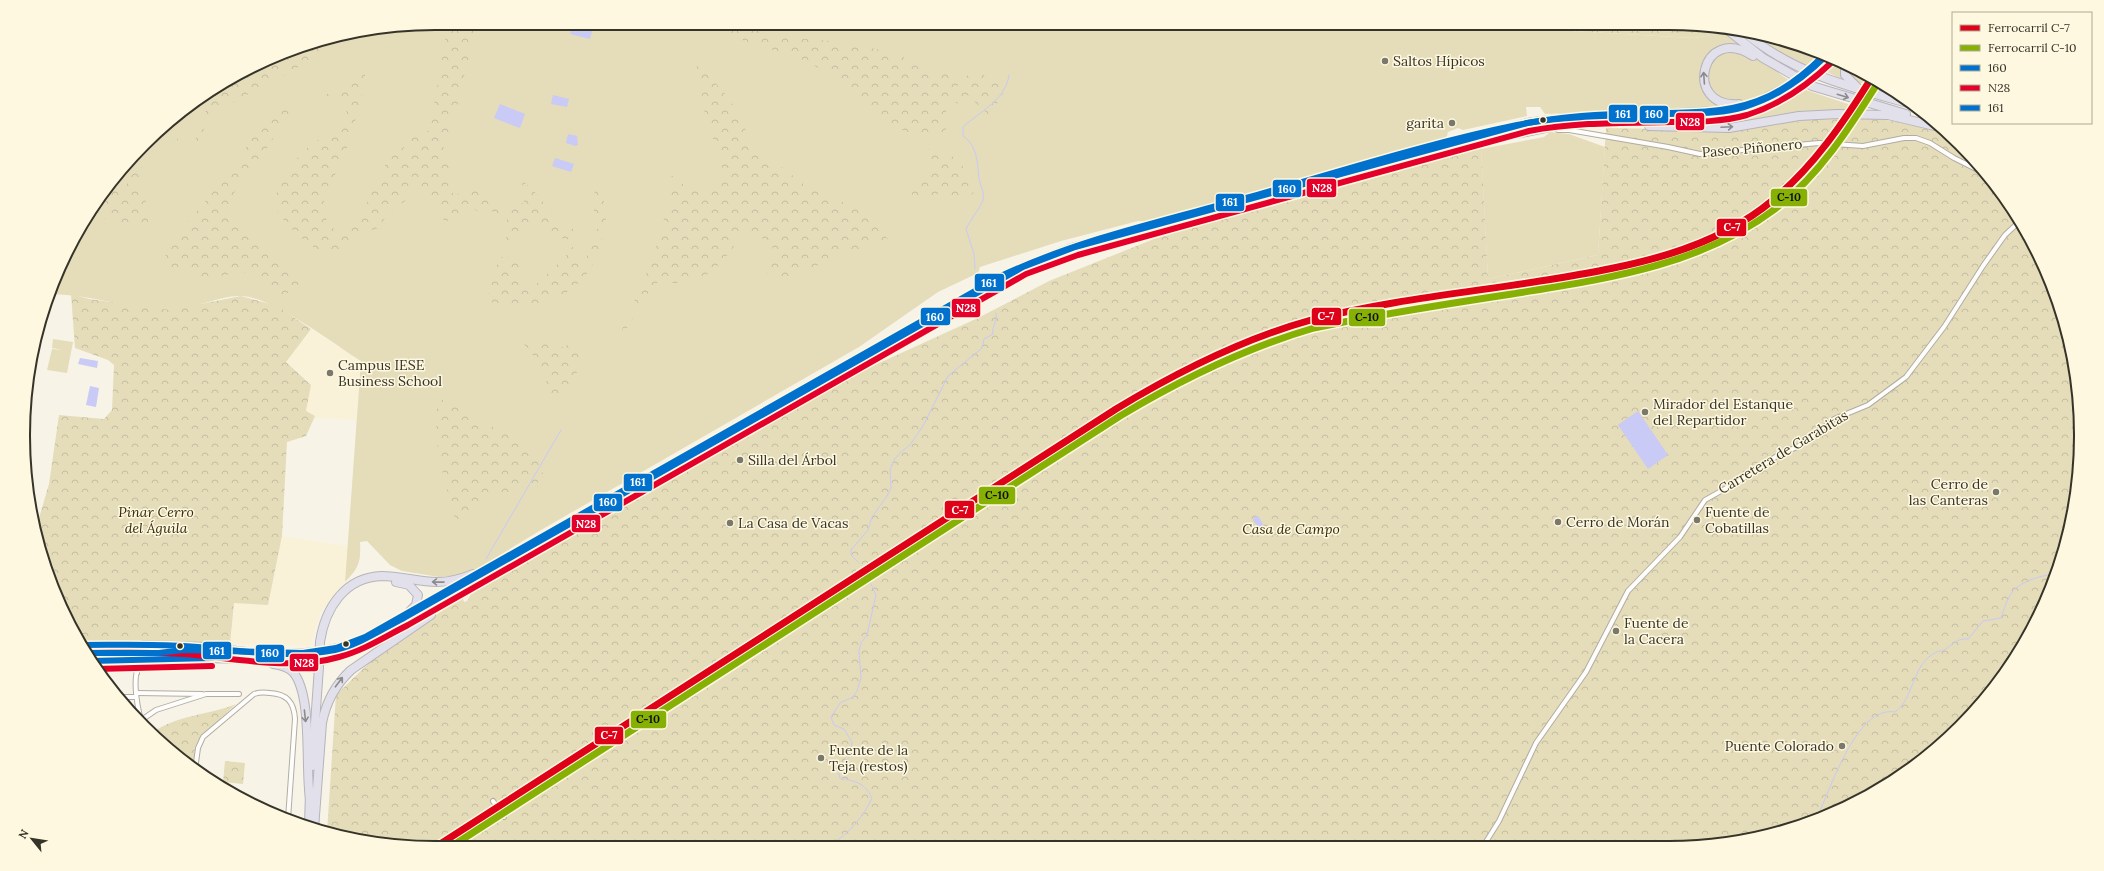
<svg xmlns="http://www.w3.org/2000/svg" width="2104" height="871" viewBox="0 0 2104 871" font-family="Lora,serif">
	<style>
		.built { fill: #f9f2d8 }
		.grass { fill: #e5dcba }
		.forest { fill: url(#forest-crowns) }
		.water { fill: #c9caf6 }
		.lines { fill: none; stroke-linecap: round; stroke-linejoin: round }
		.stream { stroke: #c9caf6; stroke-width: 1 }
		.street-casing { stroke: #b0ada2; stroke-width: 6 }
		.highway-casing { stroke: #b6b4ba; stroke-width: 10 }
		.street { stroke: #fefdfb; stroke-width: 4 }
		.highway { stroke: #e2e0eb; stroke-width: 8 }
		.highway-bridge-casing { stroke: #b6b4ba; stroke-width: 10; stroke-linecap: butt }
		.highway-bridge { stroke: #e2e0eb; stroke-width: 8 }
		.bus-1-casing { stroke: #fef8e0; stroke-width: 9 }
		.bus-2-casing { stroke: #fef8e0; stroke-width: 9 }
		.bus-3-casing { stroke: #fef8e0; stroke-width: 9 }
		.bus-1 { stroke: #0072ce; stroke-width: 6 }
		.bus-2 { stroke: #e4002b; stroke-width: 6 }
		.bus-3 { stroke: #0072ce; stroke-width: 6 }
		.rail-1-casing { stroke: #fef8e0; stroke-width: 10 }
		.rail-2-casing { stroke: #fef8e0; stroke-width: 10 }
		.rail-1 { stroke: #de0118; stroke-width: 7 }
		.rail-2 { stroke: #86b004; stroke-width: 7 }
		.oneway { stroke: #8c8a8a }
		.poi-dot { fill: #7a776b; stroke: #fef8e0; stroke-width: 1.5 }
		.bus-dot { fill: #363328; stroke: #fef8e0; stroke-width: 1.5 }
		.labels { text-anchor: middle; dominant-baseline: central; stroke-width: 3; stroke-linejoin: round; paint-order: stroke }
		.poi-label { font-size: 14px; fill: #363328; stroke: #fef8e0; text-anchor: start }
		.street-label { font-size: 14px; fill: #363328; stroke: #fef8e0 }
		.park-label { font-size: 14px; font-style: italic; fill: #352c0a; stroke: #fef8e0 }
		.rim { fill: none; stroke: #363328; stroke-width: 2 }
		.line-badge { stroke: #fef8e0; stroke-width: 1.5 }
		.badge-label { font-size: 11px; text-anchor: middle; font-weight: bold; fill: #fff }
		.pale-badge-label { font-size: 11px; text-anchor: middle; font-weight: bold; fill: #111 }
	</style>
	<defs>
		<pattern id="forest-crowns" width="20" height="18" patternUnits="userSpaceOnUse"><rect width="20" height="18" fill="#e5dcba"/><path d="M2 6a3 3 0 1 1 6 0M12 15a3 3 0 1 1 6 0" fill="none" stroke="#c5bda0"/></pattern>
	</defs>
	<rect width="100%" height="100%" fill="#f7f4e7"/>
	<g class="built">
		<path d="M311,329L361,361L356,420L314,418L315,416L306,412L310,382L286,362Z"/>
		<path d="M282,536L348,546L345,582L322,610L310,646L230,644L234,603L268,605Z"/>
	</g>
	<g class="grass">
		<path d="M436,23H1496L1570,31L1694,38L1723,33L1790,81L1763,95L1723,108L1694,107L1545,114L1540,107H1526L1527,116L1463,130L1458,128L1448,132L1447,136L1443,139L1153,222L1138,221L1061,241L980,267L978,273L938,292L859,347L541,530L477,569L454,576L439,577L402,571L390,565L367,541L360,542C361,562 359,568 345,582L361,361C332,343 273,297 241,296C221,295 191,310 170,310C129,309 89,294 49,294L78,229L108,184L164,125L229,78L303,45L355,31Z"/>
		<path d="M1756,34L1801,45L1822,54L1807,68L1781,54Z"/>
		<path d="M1835,60L1842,64L1845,81L1825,71Z"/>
		<path d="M1806,90L1851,105L1841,121L1702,134V124C1738,119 1776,110 1806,90Z"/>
		<path d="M1550,132L1569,134L1605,147L1598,255L1488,279L1481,149L1544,137Z"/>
		<path d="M53,339L73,342L67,373L47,370L52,349L63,350L52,348Z"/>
	</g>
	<g class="forest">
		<path d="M448,23H475C471,42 469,75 457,89L459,103L453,110L450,119L449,135L444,142L443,152L452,170L448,189L455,195L482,189L489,196L491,204L503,210L514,204L524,203C525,194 522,188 522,180L538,195L562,226L574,229L571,240L560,238L536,222L520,237L506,244L507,217L491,211L480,212L473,209L461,211L454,218L445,222L426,190L412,189L411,158L408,136L423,134L430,129Z"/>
		<path d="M1496,23H1669L1716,26L1723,33L1694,38L1570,31Z"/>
		<path d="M725,24L793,38L843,42L899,54L922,70L962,76L945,114L946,129L940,136H917L897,128L850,93L834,78L807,61L729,36L725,28Z"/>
		<path d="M340,35L342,39L319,56L219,110L207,123L189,160C198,134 206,95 229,78L303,45Z"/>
		<path d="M367,62L361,102L348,145L324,200L327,224L337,231L346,229L363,211L390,155L404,147L409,161V198L388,214L378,228L360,234L347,244L344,254L335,259C309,247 285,228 272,201C280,188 289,167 299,156C315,138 338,132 349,106L347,100L321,97L354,81Z"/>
		<path d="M696,62L730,99L754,146L805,185L858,209L888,239L839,256L784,280L766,273L775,260L772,246L754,232L740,236L731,251L711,273L681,283H654L612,353L652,260L670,198V174L692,191H714L724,173L704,110Z"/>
		<path d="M1848,66L1869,76L1865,83H1857L1849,74Z"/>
		<path d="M968,73H981L989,79L1012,78L990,116L966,94L954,107Z"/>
		<path d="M288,105L295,112L279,129L260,160L234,193L229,207L233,221L257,243L303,280L291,292L277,296L262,288L265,282L256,271L204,278L181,269L158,267L186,224L243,157L251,132L269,114Z"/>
		<path d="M178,115V142L172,119Z"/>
		<path d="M1875,118L1925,127L1949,134L1996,184L2038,253L2067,329L2080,408L2077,489L2059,568L2012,664L1940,746L1875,793L1827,817L1723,844L436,848L381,844L327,832L336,695L375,657L452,604L463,599L464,602L467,601L471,594L804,402L877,364L978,318L1049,281L1154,239L1319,189L1481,145L1488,279L1598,255L1606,128L1729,130L1816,120Z"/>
		<path d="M928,149L949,153L971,174L975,189L970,199L938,194L921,202L908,191L930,178Z"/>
		<path d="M137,154L142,167L140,189L153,217L141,228L88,214L104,190L125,189L132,170L129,162Z"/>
		<path d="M600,179C602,191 605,204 606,215C606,221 604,228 603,234C596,278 564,305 519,306C508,306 496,303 485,301L494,277L499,257L526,259L514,275L518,281L531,289L566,256L569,245L574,248V258L580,264L587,256L600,222L590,203Z"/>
		<path d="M71,294L89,299L170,310L241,296L277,306L311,329L286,362L311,385L306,411L315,416L306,436L287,442L282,536L268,605L234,603L230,644L80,642L54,593L34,525H37L49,484L59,415L104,419L112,410L114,365L108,360L75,348Z"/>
		<path d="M519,338L548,340L559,348L580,341L582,362L571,384L556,405L539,363Z"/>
		<path d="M439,398L534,449L545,480L481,501L457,527C447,485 429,441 439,398Z"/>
		<path d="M236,704L199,739L195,747L193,768L152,733C176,715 209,715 236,704Z"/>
		<path d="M225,761L245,763L243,784L223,782Z"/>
	</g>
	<g class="water">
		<path d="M573,23L593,27L590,39L570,34Z"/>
		<path d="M553,95L569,99L567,107L551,104Z"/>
		<path d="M500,104L525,114L520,128L494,118Z"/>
		<path d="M568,134L577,136L578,145L575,146L566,143Z"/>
		<path d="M555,158L574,164L571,172L552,166Z"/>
		<path d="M80,358L98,361L97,368L78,364Z"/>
		<path d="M90,386L99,388L96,407L86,405Z"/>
		<path d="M1638,411L1668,455L1648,469L1618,425Z"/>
		<path d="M1258,516L1263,524L1264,530L1260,534L1257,532V526L1253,520L1254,517Z"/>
	</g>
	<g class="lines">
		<g class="stream">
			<path d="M975,269L974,254L966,229C969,222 982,205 983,200C985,192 980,186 979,178C977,163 978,146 963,136V127C979,112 1006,100 1009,75"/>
			<path d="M30,367V365"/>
			<path d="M27,476L30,452V371"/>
			<path d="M486,559L561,430"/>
			<path d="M859,563L851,555V550L868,530L872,517L887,496L891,488L890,470L894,460L901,452L910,445L923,426L948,376L982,348L984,339L993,334C991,328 998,321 996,313"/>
			<path d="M1816,819C1830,793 1855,705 1895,712C1914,699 1912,664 1935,653C1937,651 1941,652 1944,650C1953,645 1956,638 1968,639L1983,621L2001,618C2004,611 2005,604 2009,597C2016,582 2041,575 2056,574"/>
			<path d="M830,847L831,844C848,835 864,816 872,798C865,783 855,781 840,778L838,769C849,763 850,754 852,742L844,729L834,725L831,717L840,703L853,697L857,691L861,678L859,651L861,643L867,635L876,595L870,582"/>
		</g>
		<g class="street-casing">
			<g id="street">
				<path d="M1558,130H1569L1668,147L1700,154L1819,143L1863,146L1904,138H1916L1930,143L1954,158L1986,174"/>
				<path d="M126,660L132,663L137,673"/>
				<path d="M136,693L202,694"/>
				<path d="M117,697H136"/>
				<path d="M141,720C138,709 129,668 144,662C148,661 155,661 160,661"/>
				<path d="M140,721L156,710L206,694H239"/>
				<path d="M195,770L198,748L203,737L254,694C260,692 264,692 270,693C287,694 294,702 295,719L288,819"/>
				<path d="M493,801L504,817"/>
				<path d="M1484,845L1499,821L1536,743L1586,672L1628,591L1680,537L1705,500L1737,482L1777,456L1801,445L1834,419L1868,405L1906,377L1944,327L1983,266L2005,235L2019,222"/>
			</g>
		</g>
		<g class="highway-casing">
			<g id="highway">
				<path d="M1724,27L1763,58L1812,86L1906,114"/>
				<path d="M1744,32C1794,74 1850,87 1911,104"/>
				<path d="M1845,65V75L1858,88"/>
				<path d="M1739,104C1682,109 1701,22 1753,56"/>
				<path d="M1649,126L1729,128L1799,116L1837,114L1888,115L1943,128"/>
				<path d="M396,582L409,585L418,595L416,605L410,611"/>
				<path d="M320,642C325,608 345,577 382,576C400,576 419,582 437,582C450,582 461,579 473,574"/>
				<path d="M144,645L203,647"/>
				<path d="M220,649L254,653"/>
				<path d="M85,650L225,653"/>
				<path d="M250,653C290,654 326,656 364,639L969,296L1023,267L1075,247L1527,123L1565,118L1723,111L1756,103L1785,88"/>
				<path d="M88,656L313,660L338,656L353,651L407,623L973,301L1026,273L1075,254L1481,141L1565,124L1728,117L1759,109L1790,94"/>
				<path d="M273,664C280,665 288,667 293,672C313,695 305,768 310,799"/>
				<path d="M312,766L319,667"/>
				<path d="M309,824L310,793"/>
				<path d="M314,829L322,723C326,702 335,685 351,670L431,615"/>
			</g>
		</g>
		<use href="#street" class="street"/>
		<use href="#highway" class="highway"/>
		<g class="highway-bridge-casing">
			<g id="highway-bridge">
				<path d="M1785,88L1803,76L1824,58"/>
				<path d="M1790,94L1809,80L1829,62"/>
				<path d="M319,667L320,642"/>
			</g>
		</g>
		<use href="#highway-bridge" class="highway-bridge"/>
		<g class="bus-1-casing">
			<g id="bus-1">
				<path d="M82,645C116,645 149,644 183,646C234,649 284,660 335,650C359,645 382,629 404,618L1023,267L1075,247L1527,123C1574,115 1621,116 1669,114C1694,113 1720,114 1744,107C1775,98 1803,79 1826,56"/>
				<path d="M91,661L212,658"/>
			</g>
		</g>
		<g class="bus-2-casing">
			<g id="bus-2">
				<path d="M86,653C119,653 152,652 184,654C233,658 291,671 339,657C363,651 386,636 408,625L1026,274L1078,255L1529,131C1576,122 1624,123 1672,122C1697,122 1722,122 1747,115C1779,105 1808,85 1832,62"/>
				<path d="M96,669L212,666"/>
			</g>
		</g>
		<g class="bus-3-casing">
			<path id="bus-3" d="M90,653H159L183,650L303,653L336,648L365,637L1003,275C1081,239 1163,221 1246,198C1336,173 1425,144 1517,125C1559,116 1603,114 1646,113C1682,113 1722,114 1757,101C1783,92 1805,74 1824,55"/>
		</g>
		<use href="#bus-1" class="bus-1"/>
		<use href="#bus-2" class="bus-2"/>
		<use href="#bus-3" class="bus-3"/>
		<g class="rail-1-casing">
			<path id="rail-1" d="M434,848L1116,409C1177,372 1242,339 1311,320C1389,300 1473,292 1553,279C1630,266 1711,252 1773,200C1814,166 1844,122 1872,77"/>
		</g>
		<g class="rail-2-casing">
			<path id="rail-2" d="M449,848L1120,416C1182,379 1245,348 1314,328C1380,314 1446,304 1512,294C1604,279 1698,267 1775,209C1819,176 1850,127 1879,81"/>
		</g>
		<use href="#rail-1" class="rail-1"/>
		<use href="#rail-2" class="rail-2"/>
	</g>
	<defs><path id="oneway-shaft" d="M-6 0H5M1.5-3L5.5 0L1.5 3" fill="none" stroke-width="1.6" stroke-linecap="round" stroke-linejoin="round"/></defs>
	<g class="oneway">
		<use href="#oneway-shaft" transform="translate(1704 78) rotate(-94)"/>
		<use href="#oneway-shaft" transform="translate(1843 96) rotate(17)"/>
		<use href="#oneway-shaft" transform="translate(1727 127) rotate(-3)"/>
		<use href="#oneway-shaft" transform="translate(438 582) rotate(-179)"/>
		<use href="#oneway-shaft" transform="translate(339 682) rotate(-53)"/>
		<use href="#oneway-shaft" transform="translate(305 716) rotate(84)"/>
	</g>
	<g class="poi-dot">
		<circle cx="1385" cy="61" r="4"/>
		<circle cx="1452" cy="123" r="4"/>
		<circle cx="330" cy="373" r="4"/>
		<circle cx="1645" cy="412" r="4"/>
		<circle cx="740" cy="460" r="4"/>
		<circle cx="1996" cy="492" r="4"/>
		<circle cx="1697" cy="520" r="4"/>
		<circle cx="1558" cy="522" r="4"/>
		<circle cx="730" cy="523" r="4"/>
		<circle cx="1616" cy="631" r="4"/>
		<circle cx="1842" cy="746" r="4"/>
		<circle cx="821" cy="758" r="4"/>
	</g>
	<g class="bus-dot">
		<circle cx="1543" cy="120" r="3.5"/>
		<circle cx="346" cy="644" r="3.5"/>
		<circle cx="180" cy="646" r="3.5"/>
	</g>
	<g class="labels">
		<g class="poi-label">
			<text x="1393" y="61">Saltos Hípicos</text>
			<text x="1444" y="123" text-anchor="end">garita</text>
			<text x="338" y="365">Campus IESE<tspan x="338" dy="16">Business School</tspan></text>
			<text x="1653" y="404">Mirador del Estanque<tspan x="1653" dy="16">del Repartidor</tspan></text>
			<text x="748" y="460">Silla del Árbol</text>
			<text x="1988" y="484" text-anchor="end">Cerro de<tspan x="1988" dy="16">las Canteras</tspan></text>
			<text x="1705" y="512">Fuente de<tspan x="1705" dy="16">Cobatillas</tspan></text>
			<text x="1566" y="522">Cerro de Morán</text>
			<text x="738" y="523">La Casa de Vacas</text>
			<text x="1624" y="623">Fuente de<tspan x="1624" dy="16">la Cacera</tspan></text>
			<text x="1834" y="746" text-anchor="end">Puente Colorado</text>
			<text x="829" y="750">Fuente de la<tspan x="829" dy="16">Teja (restos)</tspan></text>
		</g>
		<g class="street-label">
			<text transform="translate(1752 148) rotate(-5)">Paseo Piñonero</text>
			<text transform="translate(1783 452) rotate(-31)">Carretera de Garabitas</text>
		</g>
		<g class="park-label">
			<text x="156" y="512">Pinar Cerro<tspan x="156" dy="16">del Águila</tspan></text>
			<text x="1291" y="529">Casa de Campo</text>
		</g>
	</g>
	<path d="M0 0H2104V871H0ZM435 30H1669A405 405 0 0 1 2074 435V436A405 405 0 0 1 1669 841H435A405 405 0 0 1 30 436V435A405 405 0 0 1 435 30Z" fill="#fef8e0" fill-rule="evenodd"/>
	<path class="rim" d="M435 30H1669A405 405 0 0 1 2074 435V436A405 405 0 0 1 1669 841H435A405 405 0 0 1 30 436V435A405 405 0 0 1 435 30Z"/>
	<g class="line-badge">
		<rect x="1608" y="104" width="30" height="19" rx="4" fill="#0072ce"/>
		<rect x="1639" y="105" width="30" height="19" rx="4" fill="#0072ce"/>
		<rect x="1675" y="112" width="30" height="19" rx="4" fill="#e4002b"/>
		<rect x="1306" y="178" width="31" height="20" rx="4" fill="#e4002b"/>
		<rect x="1272" y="179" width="30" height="19" rx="4" fill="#0072ce"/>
		<rect x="1770" y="188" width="38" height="19" rx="4" fill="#86b004"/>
		<rect x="1215" y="193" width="30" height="19" rx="4" fill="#0072ce"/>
		<rect x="1716" y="218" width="31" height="19" rx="4" fill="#de0118"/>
		<rect x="974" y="273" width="31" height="19" rx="4" fill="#0072ce"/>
		<rect x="951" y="298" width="30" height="20" rx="4" fill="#e4002b"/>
		<rect x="1311" y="307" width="31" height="19" rx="4" fill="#de0118"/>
		<rect x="920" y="307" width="31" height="19" rx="4" fill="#0072ce"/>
		<rect x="1348" y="308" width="38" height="19" rx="4" fill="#86b004"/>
		<rect x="623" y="473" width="30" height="19" rx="4" fill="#0072ce"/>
		<rect x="978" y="486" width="38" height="19" rx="4" fill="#86b004"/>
		<rect x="593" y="493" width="30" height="19" rx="4" fill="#0072ce"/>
		<rect x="944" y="500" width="31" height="19" rx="4" fill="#de0118"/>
		<rect x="571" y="514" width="30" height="19" rx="4" fill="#e4002b"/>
		<rect x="202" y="641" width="30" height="19" rx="4" fill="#0072ce"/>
		<rect x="255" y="644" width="30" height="19" rx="4" fill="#0072ce"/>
		<rect x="289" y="653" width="30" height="19" rx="4" fill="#e4002b"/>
		<rect x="630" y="710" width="37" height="19" rx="4" fill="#86b004"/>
		<rect x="594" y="726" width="30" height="19" rx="4" fill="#de0118"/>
	</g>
	<g class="badge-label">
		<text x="1623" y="118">161</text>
		<text x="1654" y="118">160</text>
		<text x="1690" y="126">N28</text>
		<text x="1322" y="192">N28</text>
		<text x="1287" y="193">160</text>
		<text x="1230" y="206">161</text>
		<text x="1732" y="231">C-7</text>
		<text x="989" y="287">161</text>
		<text x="966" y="312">N28</text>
		<text x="1326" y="320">C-7</text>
		<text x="935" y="321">160</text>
		<text x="638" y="486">161</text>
		<text x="608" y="506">160</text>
		<text x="960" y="514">C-7</text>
		<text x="586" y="528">N28</text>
		<text x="217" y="655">161</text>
		<text x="270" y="657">160</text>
		<text x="304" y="667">N28</text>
		<text x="609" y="739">C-7</text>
	</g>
	<g class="pale-badge-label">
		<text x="1789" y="201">C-10</text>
		<text x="1367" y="321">C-10</text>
		<text x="997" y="499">C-10</text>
		<text x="648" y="723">C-10</text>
	</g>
	<rect x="1952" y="12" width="140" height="112" fill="#fef8e0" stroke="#aea996"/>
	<rect x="1960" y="25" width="20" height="6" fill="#de0118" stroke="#aea996"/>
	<text x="1988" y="32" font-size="12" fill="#363328">Ferrocarril C-7</text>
	<rect x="1960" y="45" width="20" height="6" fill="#86b004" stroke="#aea996"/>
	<text x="1988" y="52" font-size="12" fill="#363328">Ferrocarril C-10</text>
	<rect x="1960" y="65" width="20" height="6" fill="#0072ce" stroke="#aea996"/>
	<text x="1988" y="72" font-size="12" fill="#363328">160</text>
	<rect x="1960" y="85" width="20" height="6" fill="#e4002b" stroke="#aea996"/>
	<text x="1988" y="92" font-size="12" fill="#363328">N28</text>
	<rect x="1960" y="105" width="20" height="6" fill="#0072ce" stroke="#aea996"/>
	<text x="1988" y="112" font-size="12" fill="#363328">161</text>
	<g transform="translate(32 839) rotate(300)" stroke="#fef8e0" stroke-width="3" paint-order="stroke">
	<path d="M0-3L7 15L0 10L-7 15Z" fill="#363328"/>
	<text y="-6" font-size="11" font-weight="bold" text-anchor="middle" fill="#363328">N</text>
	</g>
</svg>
